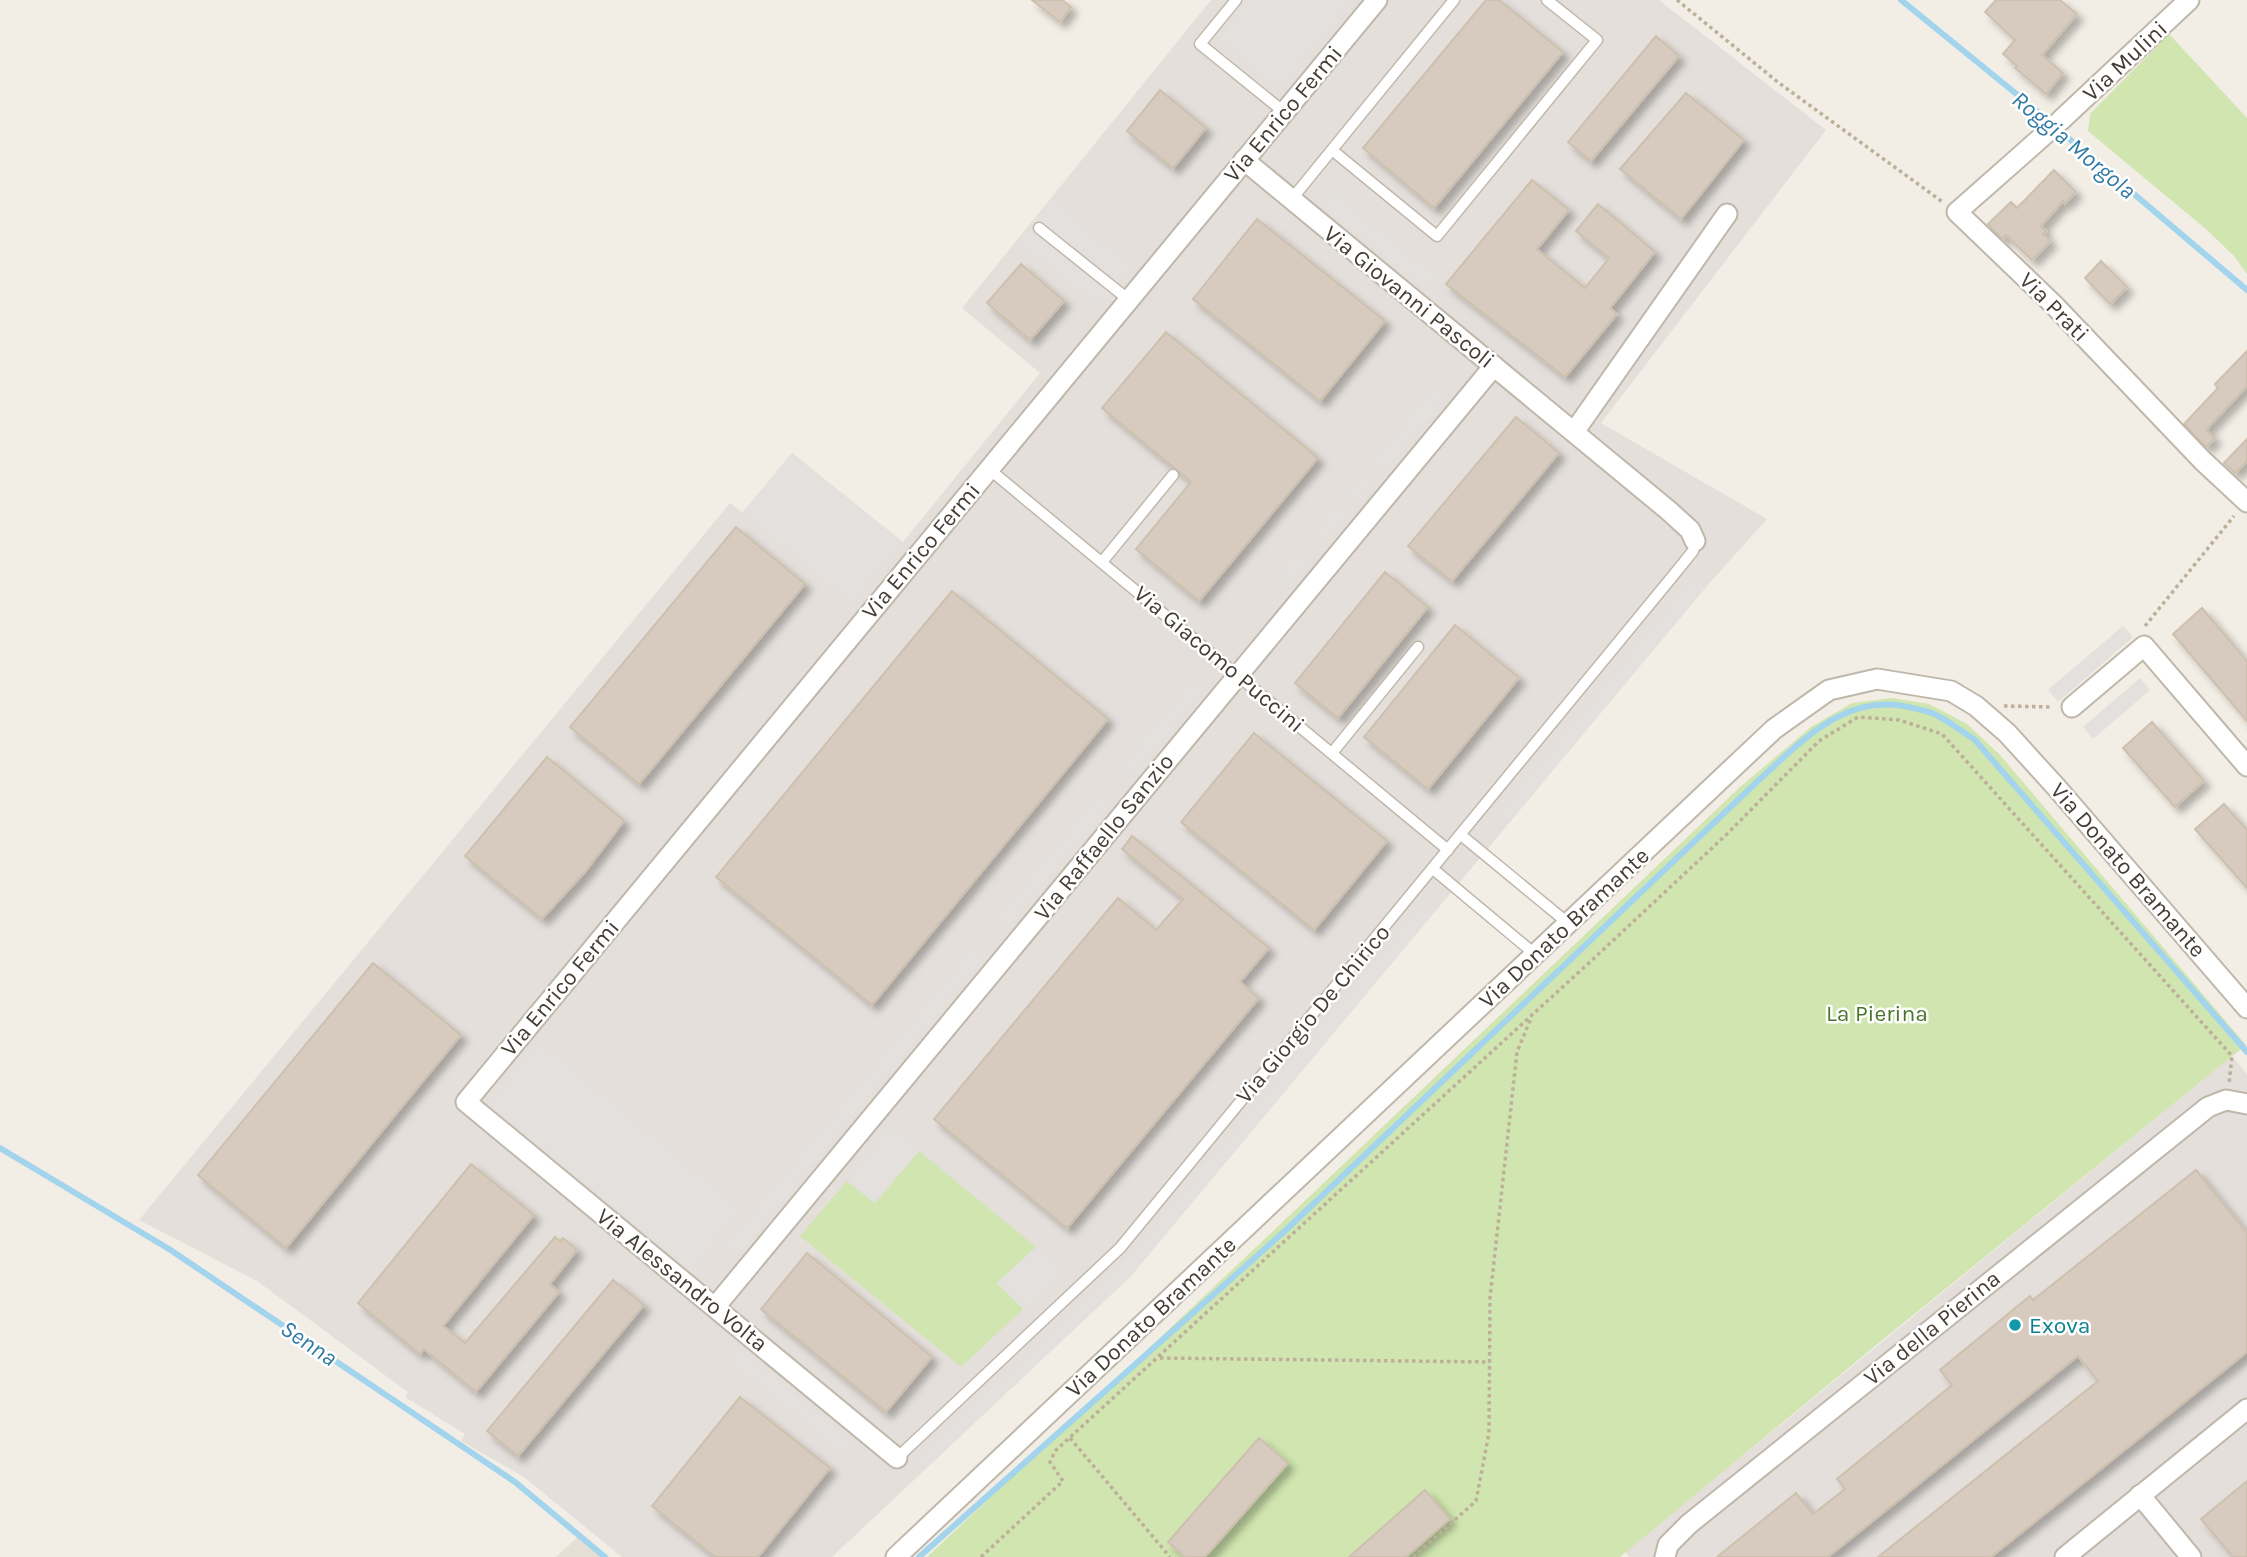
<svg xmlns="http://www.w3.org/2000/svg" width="2247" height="1557" viewBox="0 0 2247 1557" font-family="Karla,sans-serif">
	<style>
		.residential { fill: #e6dfd4 }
		.industrial { fill: #e4dfda }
		.green { fill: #d0e5af }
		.parking { fill: #e3e0dd }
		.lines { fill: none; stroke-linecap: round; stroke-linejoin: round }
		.stream { stroke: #a3d4ed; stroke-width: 6 }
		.building { fill: #d6cbbe; stroke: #cec0af; stroke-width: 2; filter: url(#shadow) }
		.lane-casing { stroke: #c0b7ab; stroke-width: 13 }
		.street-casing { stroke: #c0b7ab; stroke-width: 23 }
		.path { stroke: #beaf9a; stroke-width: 3.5; stroke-dasharray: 3.5 3.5; stroke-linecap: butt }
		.lane { stroke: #fff; stroke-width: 10 }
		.street { stroke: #fff; stroke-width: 19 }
		.culture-dot { fill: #0f9aa8; stroke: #fff; stroke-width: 2.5 }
		.labels { text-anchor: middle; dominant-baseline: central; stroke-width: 5; stroke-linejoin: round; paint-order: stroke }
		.street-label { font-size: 23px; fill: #443d35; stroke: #fff }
		.park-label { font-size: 23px; fill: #4b742b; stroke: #fff }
		.culture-label { font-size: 23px; fill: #0d838f; stroke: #fff; text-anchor: start }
		.water-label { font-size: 24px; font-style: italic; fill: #317aa4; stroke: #fff }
	</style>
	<defs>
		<filter id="shadow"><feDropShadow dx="6" dy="6" stdDeviation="3.5" flood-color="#0004"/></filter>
	</defs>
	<rect width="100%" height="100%" fill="#f2ede5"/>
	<path class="residential" d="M581,1534L609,1557H556Z"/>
	<g class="industrial">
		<path d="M1211,0H1659L1826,130L1601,423L1767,519L1706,587L1130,1277L832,1557H622L524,1477L461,1441L465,1434L405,1397L408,1392L257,1281L139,1220L730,503L743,513L792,453L903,542L1040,373L962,308Z"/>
		<path d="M2232,1056L2247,1074V1557H1629L1625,1552Z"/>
	</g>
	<g class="green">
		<path d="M2169,34L2247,118V274L2234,256L2206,229L2088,131L2090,114Z"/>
		<path d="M1892,698L1929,704L1967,724L2000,755L2246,1045L1875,1346L1620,1557H927L1269,1235L1739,788L1811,727L1852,703Z"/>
		<path d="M919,1151L1036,1247L997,1283L1023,1309L961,1367L800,1236L847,1181L875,1203Z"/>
	</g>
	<g class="parking">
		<path d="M1249,0H1352L1279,89L1218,38Z"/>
		<path d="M1329,190L1435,276L1425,289L1319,203Z"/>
		<path d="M1051,200L1131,266L1098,307L1017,241Z"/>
		<path d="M1437,385L1448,394L1385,470L1374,461Z"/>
		<path d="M792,453L902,543L852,604L742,513Z"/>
		<path d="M1361,477L1372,486L1358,503L1347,493Z"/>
		<path d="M1335,508L1346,517L1328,539L1317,530Z"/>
		<path d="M1296,554L1308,564L1291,585L1279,575Z"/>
		<path d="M1694,577L1706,587L1507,823L1498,815Z"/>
		<path d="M2123,626L2133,637L2058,702L2048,690Z"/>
		<path d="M2140,678L2150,690L2093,739L2083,727Z"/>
		<path d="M1192,681L1203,690L1131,777L1120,768Z"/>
		<path d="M1102,790L1113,799L1006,929L996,920Z"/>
		<path d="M1419,908L1430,917L1130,1277L925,1468L916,1458L1098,1290L1138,1247Z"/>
		<path d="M972,949L983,958L735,1258L723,1248Z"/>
		<path d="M540,1042L741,1210L690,1271L489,1103Z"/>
		<path d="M890,1127L919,1151L875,1203L847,1181Z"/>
		<path d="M1036,1247L1065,1270L1023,1309L997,1283Z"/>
		<path d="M741,1350L855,1444L845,1455L731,1362Z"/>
	</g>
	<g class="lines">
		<g class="stream">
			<path d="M1901,0L2014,92L2247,290"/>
			<path d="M0,1148L169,1249L515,1482L605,1557"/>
			<path d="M919,1557L1286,1230L1760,779C1806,737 1850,689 1917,709C1924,711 1932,712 1938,716C1950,722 1962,732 1974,739L2247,1052"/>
		</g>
	</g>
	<g class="building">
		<path d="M1032,0H1062L1071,7L1060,22Z"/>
		<path d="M1486,0H1499L1563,52L1434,208L1363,148Z"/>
		<path d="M1996,0H2060L2077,14L2042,55L2063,73L2046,94L2015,68L2017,66L2003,54L2015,40L1985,12Z"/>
		<path d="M1656,36L1679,56L1591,161L1568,142Z"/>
		<path d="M1160,90L1206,128L1173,168L1127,131Z"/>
		<path d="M1686,93L1744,140L1681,219L1620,169Z"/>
		<path d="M2054,170L2076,192L2065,203L2063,201L2041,226L2046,231L2043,234L2051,241L2032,260L2006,235L2002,239L1988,224L2011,202L2017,208Z"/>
		<path d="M1532,180L1569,210L1537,249L1585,288L1609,258L1576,231L1598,204L1655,252L1610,308L1617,314L1565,377L1446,284Z"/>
		<path d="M1257,219L1385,321L1320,401L1193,299Z"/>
		<path d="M2101,261L2127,287L2110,304L2085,278Z"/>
		<path d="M1021,264L1064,301L1030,340L987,303Z"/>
		<path d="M1166,332L1318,458L1199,601L1136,549L1191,482L1102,408Z"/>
		<path d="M2247,351V386L2206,430L2215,438L2206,447L2184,424L2218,388L2215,384Z"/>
		<path d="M1516,417L1559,453L1452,581L1408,546Z"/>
		<path d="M2247,439V461L2235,473L2224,463Z"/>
		<path d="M736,527L805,584L639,784L570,727Z"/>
		<path d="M1385,572L1428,607L1338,718L1295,683Z"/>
		<path d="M952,591L1108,719L872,1005L716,877Z"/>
		<path d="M2202,608L2247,661V721L2173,634Z"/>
		<path d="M1455,625L1519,678L1428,789L1364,737Z"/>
		<path d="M2152,722L2204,781L2175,807L2123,748Z"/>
		<path d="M1254,733L1387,841L1314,930L1181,822Z"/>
		<path d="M547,757L624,821L585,872L542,919L465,856Z"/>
		<path d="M2224,804L2247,830V888L2195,829Z"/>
		<path d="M1132,836L1269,948L1240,982L1259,998L1067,1228L934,1119L1118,898L1156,930L1183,899L1122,849Z"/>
		<path d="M373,963L461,1035L286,1248L198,1175Z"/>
		<path d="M471,1164L534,1215L443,1326L465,1343L555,1237L560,1241L563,1238L577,1250L550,1284L559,1292L476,1392L424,1349L420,1354L358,1303Z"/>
		<path d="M2196,1170L2247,1233V1352L1991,1557H1878L2098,1381L2078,1356L1828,1557H1717L1796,1493L1813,1514L1845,1489L1837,1479L1952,1385L1940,1370L2030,1296L2033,1300Z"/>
		<path d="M807,1253L932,1357L886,1412L761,1309Z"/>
		<path d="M613,1280L644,1305L518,1456L487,1431Z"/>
		<path d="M740,1397L830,1468L758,1557H715L652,1506Z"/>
		<path d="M1259,1438L1288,1463L1205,1557H1185L1168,1542Z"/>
		<path d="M2247,1481V1557H2233L2201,1519Z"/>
		<path d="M1425,1490L1450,1519L1406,1557H1349Z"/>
	</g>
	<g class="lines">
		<g class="lane-casing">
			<g id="lane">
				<path d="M1236,0L1200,44L1284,112"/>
				<path d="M1332,150L1437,236L1597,40L1547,0"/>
				<path d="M1291,200L1454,0"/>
				<path d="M1039,228L1129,300"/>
				<path d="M989,469L1448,850"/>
				<path d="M1102,562L1173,475"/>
				<path d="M1332,753L1418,647"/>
				<path d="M1461,835L1569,924"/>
				<path d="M1433,869L1536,955"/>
				<path d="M897,1458L1120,1248L1672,577L1693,551L1695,541"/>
			</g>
		</g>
		<g class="street-casing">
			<g id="street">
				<path d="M2189,0L2060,121L1957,212L2053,304L2203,461L2247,502"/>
				<path d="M1244,160L1668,510L1690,530L1695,541"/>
				<path d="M1574,432L1727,214"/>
				<path d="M2072,707L2144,646L2247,766"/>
				<path d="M715,1307L1494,366"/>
				<path d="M897,1458L466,1102L1377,0"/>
				<path d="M2140,1495L2191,1557"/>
				<path d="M896,1557L1774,729L1829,690L1877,679L1951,691L1976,706L2007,733L2057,788L2247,1008"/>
				<path d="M1665,1557L1668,1545L1689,1524L2208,1107L2226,1100L2247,1104"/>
				<path d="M2065,1557L2247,1409"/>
			</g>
		</g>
		<g class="path">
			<path d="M1677,0L1779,83L1944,203"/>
			<path d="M2145,626L2234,516"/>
			<path d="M2004,706L2052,707"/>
			<path d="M1160,1358L1490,1362"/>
			<path d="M1070,1438L1170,1557"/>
			<path d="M981,1557L1063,1481L1050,1462L1055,1451L1590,962L1726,835L1819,741L1858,717L1899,720L1942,734L2232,1056L2229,1084"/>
			<path d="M1413,1557L1476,1501L1489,1433L1490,1298L1517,1052L1531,1018"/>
		</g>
		<use href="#lane" class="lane"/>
		<use href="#street" class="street"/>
	</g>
	<circle class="culture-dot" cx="2015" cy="1325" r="7"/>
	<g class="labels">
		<g class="street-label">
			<text transform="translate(2125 61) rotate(-43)">Via Mulini</text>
			<text transform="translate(1283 114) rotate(-50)">Via Enrico Fermi</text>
			<text transform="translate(1409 297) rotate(39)">Via Giovanni Pascoli</text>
			<text transform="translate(2054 307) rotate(45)">Via Prati</text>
			<text transform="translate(921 551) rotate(-50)">Via Enrico Fermi</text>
			<text transform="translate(1219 659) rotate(40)">Via Giacomo Puccini</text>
			<text transform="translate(1104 837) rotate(-51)">Via Raffaello Sanzio</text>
			<text transform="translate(2128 870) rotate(49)">Via Donato Bramante</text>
			<text transform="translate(1564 928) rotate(-43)">Via Donato Bramante</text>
			<text transform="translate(560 988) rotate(-50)">Via Enrico Fermi</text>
			<text transform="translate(1313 1014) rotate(-50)">Via Giorgio De Chirico</text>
			<text transform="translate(682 1280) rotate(39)">Via Alessandro Volta</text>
			<text transform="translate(1151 1317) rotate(-43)">Via Donato Bramante</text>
			<text transform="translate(1932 1328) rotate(-39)">Via della Pierina</text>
		</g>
		<g class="park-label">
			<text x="1877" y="1013">La Pierina</text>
		</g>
		<g class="culture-label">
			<text x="2029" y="1325">Exova</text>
		</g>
		<g class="water-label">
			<text transform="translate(2074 145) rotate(40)">Roggia Morgola</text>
			<text transform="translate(309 1343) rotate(34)">Senna</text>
		</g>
	</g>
</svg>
